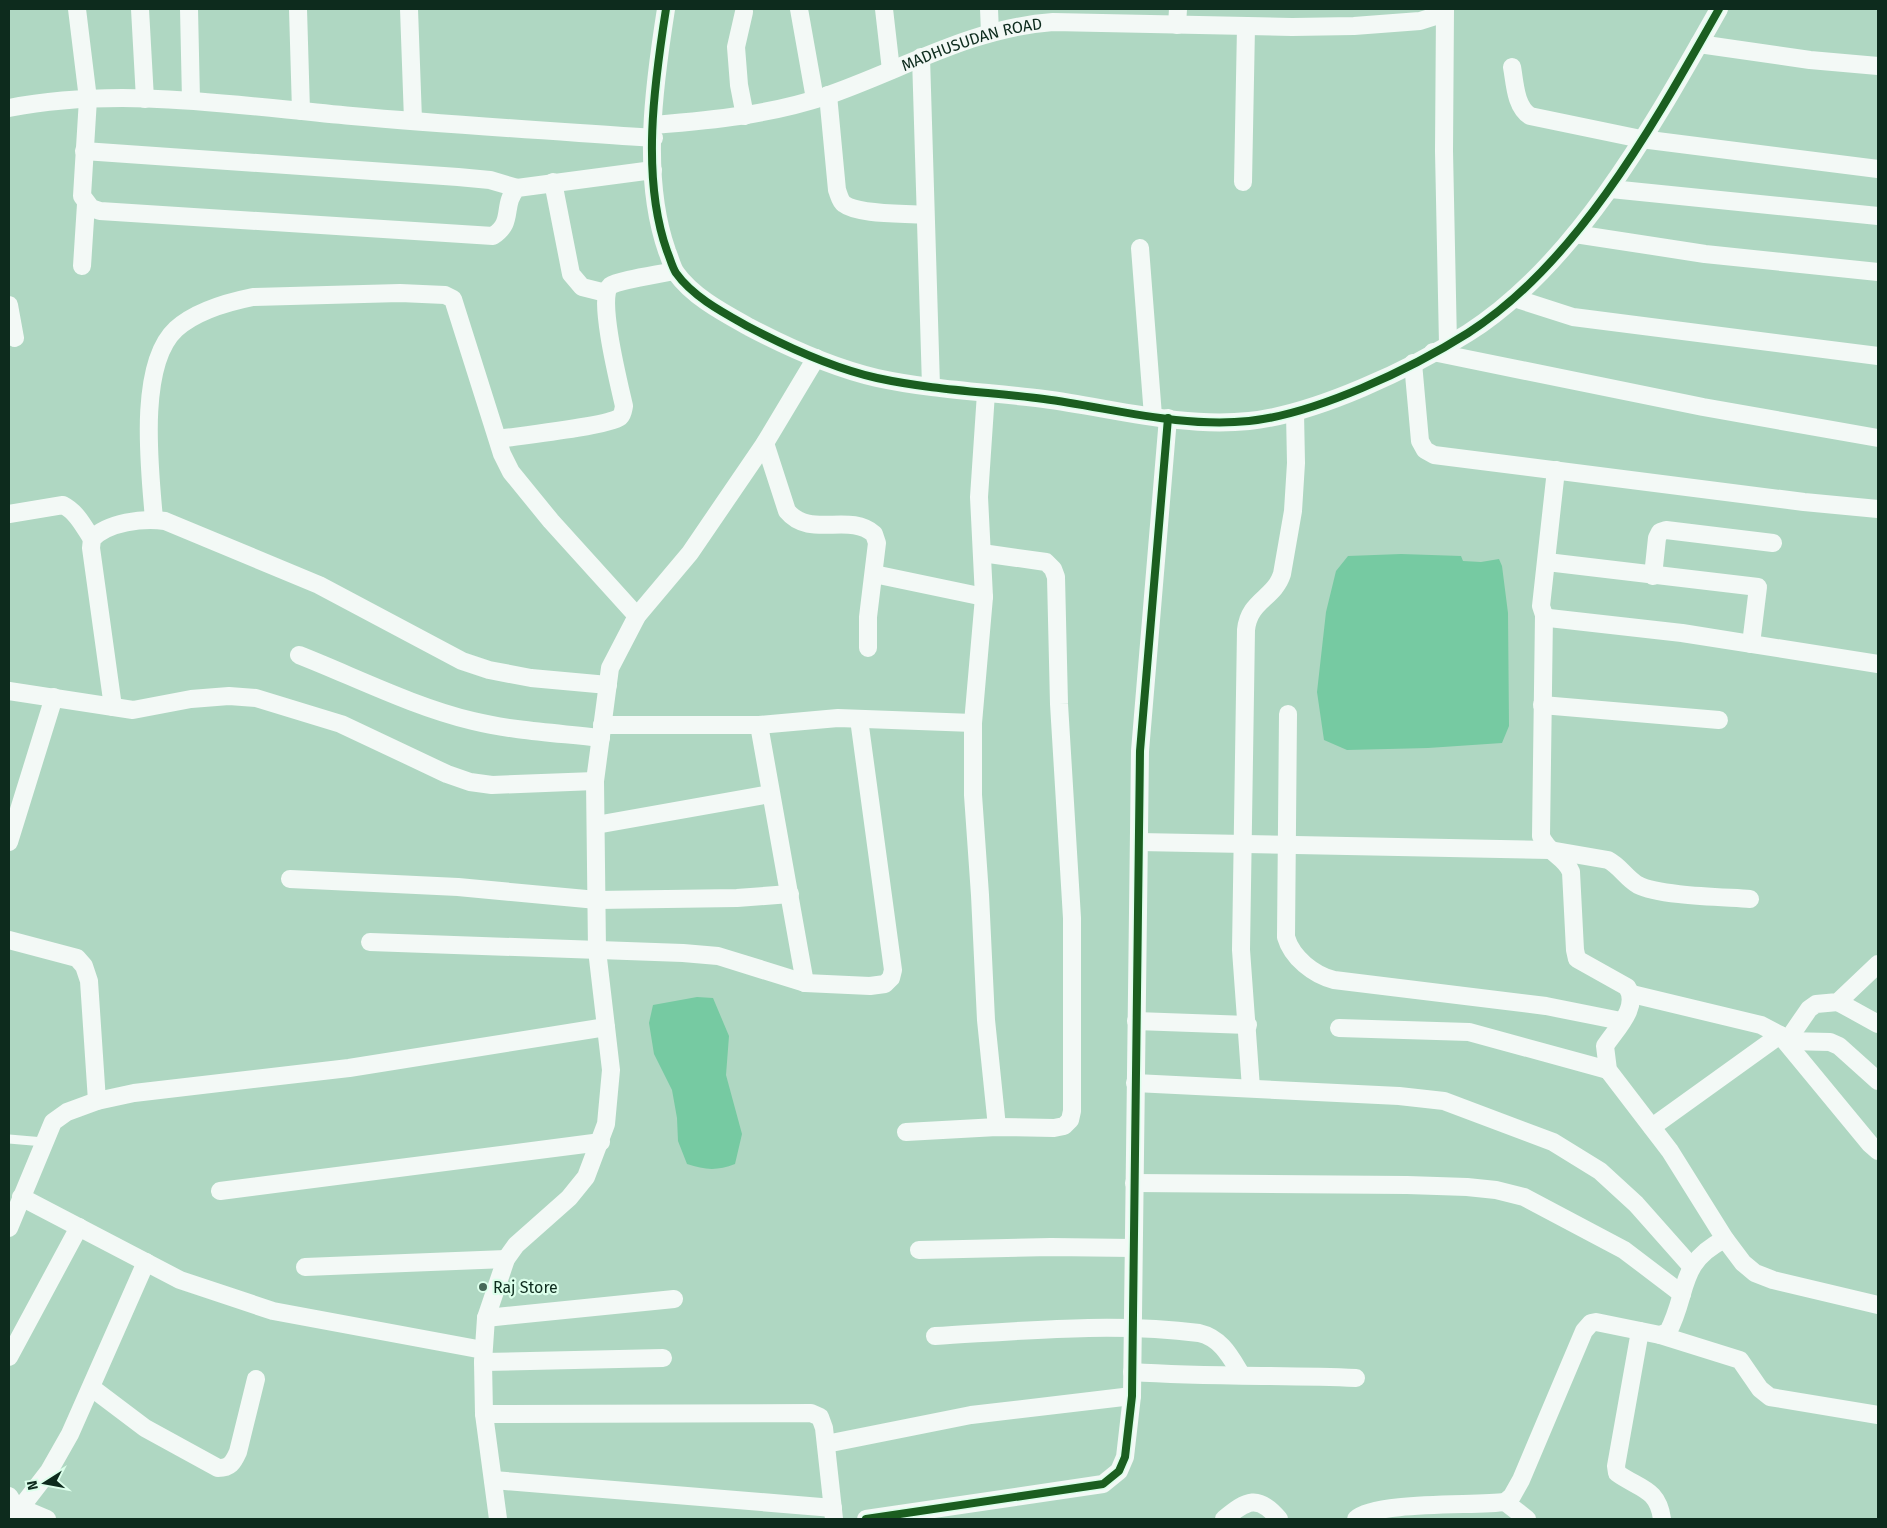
<svg xmlns="http://www.w3.org/2000/svg" width="1887" height="1528" viewBox="0 0 1887 1528" font-family="'Fira Sans',sans-serif">
	<style>
		.water { fill: #76caa2 }
		.lines { fill: none; stroke-linecap: round; stroke-linejoin: round }
		.service { stroke: #f3f9f6; stroke-width: 9 }
		.minor { stroke: #f3f9f6; stroke-width: 18 }
		.cycleway-casing { stroke: #dcffeb; stroke-width: 11 }
		.cycleway { stroke: #1b5e20; stroke-width: 8 }
		.poi-dot { fill: #466757; stroke: #dcffeb; stroke-width: 2 }
		.labels { text-anchor: middle; dominant-baseline: central; stroke-width: 4.5; stroke-linejoin: round; paint-order: stroke }
		.street-label { font-size: 16px; fill: #0d2b1d; stroke: #dcffeb }
		.poi-label { font-size: 16px; fill: #0d2b1d; stroke: #dcffeb; text-anchor: start }
	</style>
	<rect width="100%" height="100%" fill="#afd7c2"/>
	<g class="water">
		<path d="M1401,554L1461,556L1463,561L1481,562L1499,559L1502,566L1508,613L1509,726L1502,743L1428,748L1347,750L1324,740L1317,692L1326,612L1336,571L1348,556Z"/>
		<path d="M697,997L713,998L729,1036L726,1075L742,1134L735,1164C717,1171 705,1170 687,1164L678,1141L677,1118L672,1090L654,1054L649,1023L653,1005Z"/>
	</g>
	<g class="lines">
		<path class="service" d="M9,1139L44,1142"/>
		<g class="minor">
			<path d="M77,9L88,99L82,196L91,208L100,211L493,236C515,222 501,205 517,188L653,170"/>
			<path d="M140,9L145,99"/>
			<path d="M189,9L191,100"/>
			<path d="M298,9L301,111"/>
			<path d="M409,9L413,120"/>
			<path d="M666,9C654,85 641,177 667,251C670,258 672,267 676,273C693,297 724,313 749,327C789,348 833,368 877,378C932,390 989,392 1044,399C1112,408 1180,428 1249,421C1316,414 1411,369 1468,333C1578,263 1656,120 1719,9"/>
			<path d="M799,9L815,99"/>
			<path d="M884,9L891,70"/>
			<path d="M989,9L990,33"/>
			<path d="M1445,9L1444,151L1448,344"/>
			<path d="M744,12L736,47L739,85L745,116"/>
			<path d="M1177,25L1178,9"/>
			<path d="M1699,44L1810,60L1878,66"/>
			<path d="M921,57L931,386"/>
			<path d="M1512,67C1515,83 1515,106 1530,116L1641,139L1878,169"/>
			<path d="M828,95L837,190C839,195 840,201 844,204C858,215 906,213 925,215"/>
			<path d="M9,108C122,86 238,106 352,116C452,125 553,131 654,138"/>
			<path id="s1" d="M654,125C713,120 769,115 826,96C902,70 970,28 1053,22L1292,27L1354,26L1420,21L1439,15L1444,9"/>
			<path d="M84,151L458,177L490,180L517,188"/>
			<path d="M553,182L571,274L582,287L606,293"/>
			<path d="M1243,182L1246,27"/>
			<path d="M1611,189L1878,216"/>
			<path d="M1575,234L1705,254L1878,272"/>
			<path d="M1140,248L1153,416"/>
			<path d="M82,266L86,204"/>
			<path d="M1514,298L1573,317L1878,356"/>
			<path d="M9,305L15,338"/>
			<path d="M1433,352L1703,407L1878,438"/>
			<path d="M1413,363L1420,441L1425,450L1434,455L1804,502L1878,509"/>
			<path d="M986,393L979,497L984,597L973,723V795L980,895L986,1020L997,1127"/>
			<path d="M498,439C518,436 609,426 620,417C623,414 623,411 624,406C620,388 597,297 610,286C618,280 662,274 674,271"/>
			<path d="M765,443L787,511C810,539 849,512 874,534L877,543L868,617V648"/>
			<path d="M1556,470L1541,606L1544,615L1549,618L1682,633L1878,664"/>
			<path d="M9,514L63,505C77,512 84,527 92,539"/>
			<path d="M154,519C150,471 137,365 176,329C196,311 228,302 253,297L400,293L445,295L453,299L502,454L511,472L551,521L637,616"/>
			<path d="M1547,562L1758,587L1751,644"/>
			<path d="M874,574L984,597"/>
			<path d="M1653,576L1657,538L1660,532L1666,530L1773,543"/>
			<path d="M1544,615L1541,836C1547,853 1565,856 1571,872L1575,950L1577,959L1627,987C1640,1007 1616,1029 1605,1046L1608,1070L1670,1151L1725,1239L1743,1263L1755,1273L1773,1280L1878,1305"/>
			<path d="M299,655C355,677 414,707 473,721C514,731 558,733 601,738"/>
			<path d="M9,691L133,710L191,699L229,696L256,698L341,724L447,774L470,782L492,785L595,781"/>
			<path d="M1542,705L1719,720"/>
			<path d="M113,707L91,548L92,539C108,522 143,518 165,521L319,585L462,661L489,670L531,678L608,685"/>
			<path d="M1288,714L1286,937C1292,958 1314,975 1334,980L1546,1006L1621,1021"/>
			<path d="M602,725H759L838,718L973,723"/>
			<path d="M759,725L805,983"/>
			<path d="M596,825L770,794"/>
			<path d="M9,842L54,697"/>
			<path d="M1139,842L1550,850L1608,860C1620,866 1626,878 1638,885C1659,896 1724,897 1750,899"/>
			<path d="M290,879L458,887L597,900L737,898L790,894"/>
			<path d="M9,940L77,958L84,966L89,981L97,1101"/>
			<path d="M370,942L683,953L718,956L805,983L870,986L885,984L891,978L893,970L859,719"/>
			<path d="M1632,994L1761,1025L1780,1035L1870,1144L1878,1151"/>
			<path d="M1838,1002L1878,1024"/>
			<path d="M1136,1021L1248,1025"/>
			<path d="M1339,1028L1469,1032L1608,1070"/>
			<path d="M1787,1041L1809,1009L1816,1004L1838,1002L1878,964"/>
			<path d="M1787,1041L1830,1042L1839,1046L1878,1081"/>
			<path d="M1135,1083L1399,1096L1444,1101L1553,1142L1600,1171L1636,1204L1691,1266"/>
			<path d="M1251,1088L1241,950L1246,630C1249,600 1274,599 1282,574L1293,511L1296,463L1295,413"/>
			<path d="M1652,1127L1780,1035"/>
			<path d="M906,1132L997,1127L1054,1128L1064,1126L1070,1120L1072,1111V918L1059,704L1056,577L1053,569L1046,562L982,553"/>
			<path d="M1134,1183L1407,1185L1467,1187L1496,1190L1524,1197L1624,1250L1682,1294"/>
			<path d="M220,1191L601,1142"/>
			<path d="M21,1197L180,1280L273,1311L483,1350"/>
			<path d="M9,1228L53,1122L67,1112L97,1101L134,1093L349,1068L606,1027"/>
			<path d="M919,1250L1051,1247L1133,1248"/>
			<path d="M305,1267L506,1259"/>
			<path d="M486,1318L674,1299"/>
			<path d="M1640,1331L1616,1466L1617,1473C1639,1489 1658,1488 1662,1519"/>
			<path d="M1660,1335L1740,1360L1760,1389L1770,1397L1878,1415"/>
			<path d="M935,1336C1022,1331 1112,1322 1199,1333C1221,1338 1230,1356 1241,1374"/>
			<path d="M9,1357L79,1227"/>
			<path d="M483,1362L663,1358"/>
			<path d="M1132,1372C1207,1377 1281,1375 1356,1378"/>
			<path d="M92,1388L145,1428L218,1468C230,1468 233,1463 238,1452L256,1379"/>
			<path d="M484,1414L811,1413L820,1417L824,1428L834,1519"/>
			<path d="M826,1444L971,1415L1132,1396"/>
			<path d="M493,1480L833,1508"/>
			<path d="M9,1496L14,1504L15,1519"/>
			<path d="M1505,1502L1527,1519"/>
			<path d="M21,1508L47,1519"/>
			<path d="M15,1515L49,1471L70,1434L146,1262"/>
			<path d="M498,1519L484,1414L483,1362L486,1318L506,1259L516,1245L569,1198L586,1177L606,1124L611,1070L597,950L595,781L610,668L637,616L690,553L765,443L816,358"/>
			<path d="M866,1519L1103,1484L1119,1471L1125,1457L1132,1396L1140,751L1168,418"/>
			<path d="M1224,1519C1247,1500 1258,1494 1279,1519"/>
			<path d="M1356,1519C1375,1501 1475,1506 1505,1502L1512,1496L1521,1480L1584,1331L1591,1323L1596,1322L1660,1335L1668,1332C1689,1292 1677,1263 1725,1239"/>
		</g>
		<g class="cycleway-casing">
			<g id="cycleway">
				<path d="M666,9C654,85 641,177 667,251C670,258 672,267 676,273C693,297 724,313 749,327C789,348 833,368 877,378C932,390 989,392 1044,399C1112,408 1180,428 1249,421C1316,414 1411,369 1468,333C1578,263 1656,120 1719,9"/>
				<path d="M866,1519L1103,1484L1119,1471L1125,1457L1132,1396L1140,751L1168,418"/>
			</g>
		</g>
		<use href="#cycleway" class="cycleway"/>
	</g>
	<circle class="poi-dot" cx="483" cy="1287" r="5"/>
	<g class="labels">
		<g class="street-label">
			<text stroke="none"><textPath href="#s1" startOffset="330">MADHUSUDAN ROAD</textPath></text>
		</g>
		<g class="poi-label">
			<text x="493" y="1287">Raj Store</text>
		</g>
	</g>
	<rect width="1887" height="1528" fill="none" stroke="#0d2b1d" stroke-width="20"/>
	<g transform="translate(45 1483) rotate(259)" stroke="#dcffeb" stroke-width="4" paint-order="stroke">
	<path d="M0-4L9 19L0 12L-9 19Z" fill="#0d2b1d"/>
	<text y="-8" font-size="14" font-weight="bold" text-anchor="middle" fill="#0d2b1d">N</text>
	</g>
</svg>
